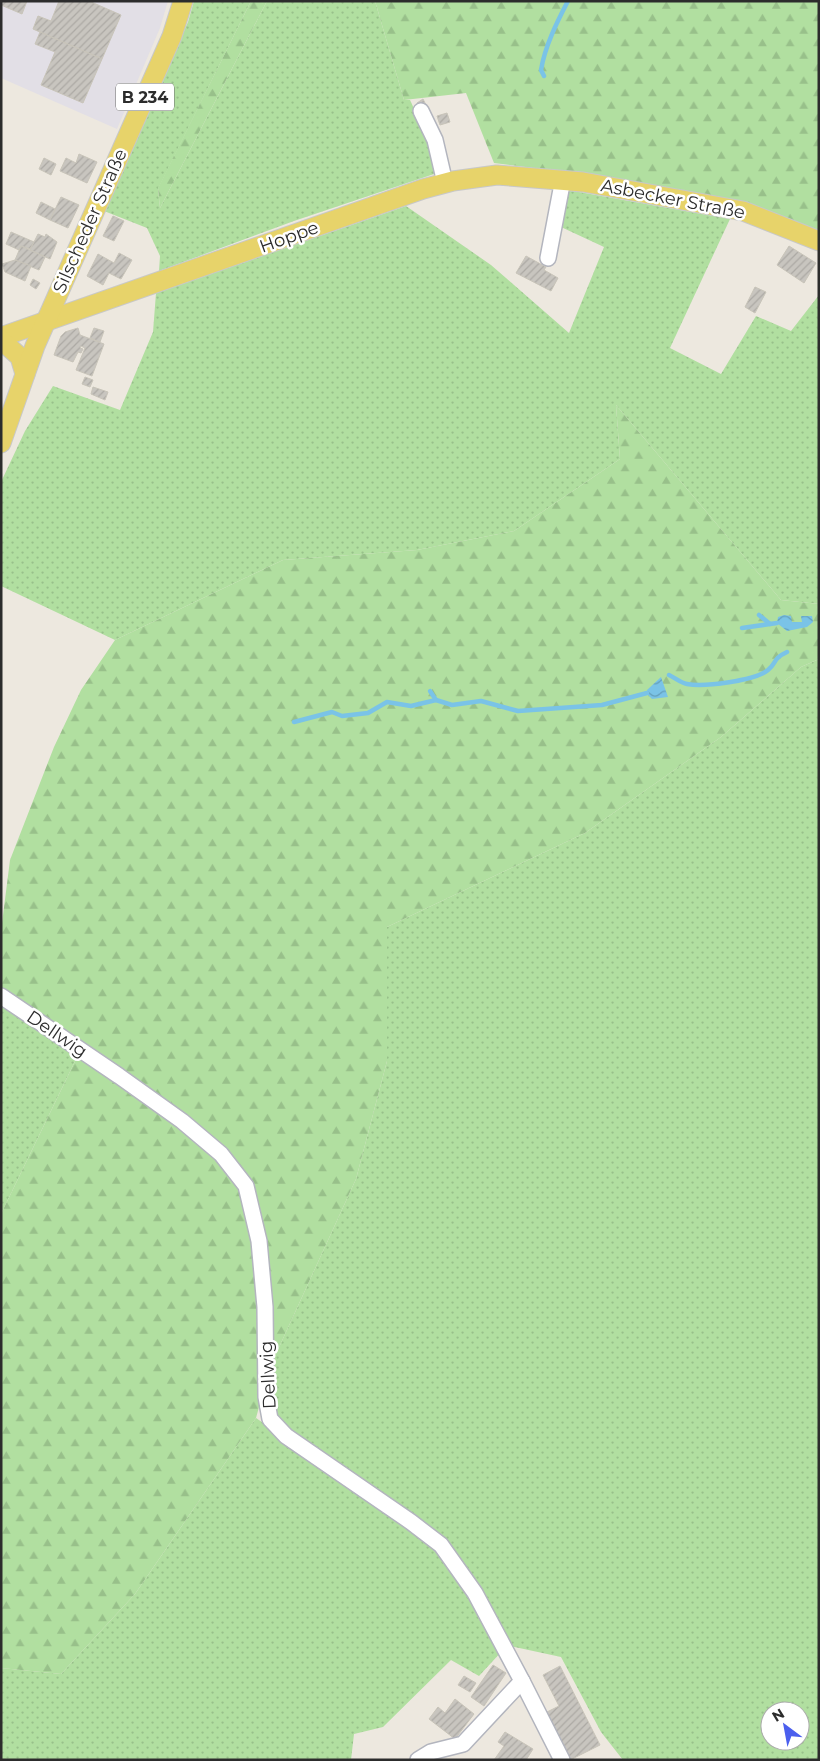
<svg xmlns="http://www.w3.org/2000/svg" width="820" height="1761" viewBox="0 0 820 1761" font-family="Montserrat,sans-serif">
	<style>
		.industrial { fill: #e2dfe6 }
		.grass { fill: url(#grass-dots); fill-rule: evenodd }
		.forest { fill: url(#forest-firs) }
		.water { fill: url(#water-waves) }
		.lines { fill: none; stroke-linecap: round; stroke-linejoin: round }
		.stream { stroke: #7ac3e7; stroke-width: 4.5 }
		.building { fill: url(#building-hatch); stroke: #c8c4b9 }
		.minor-casing { stroke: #b3b5be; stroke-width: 18 }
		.major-casing { stroke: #c8c8c8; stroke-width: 21 }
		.minor { stroke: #fff; stroke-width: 15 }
		.major { stroke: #e7d36a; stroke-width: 19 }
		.labels { text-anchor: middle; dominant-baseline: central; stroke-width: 5; stroke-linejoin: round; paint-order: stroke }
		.shield { fill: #fff; stroke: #6b6b6b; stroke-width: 1 }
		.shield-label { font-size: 16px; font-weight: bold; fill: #2c2c2c }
		.street-label { font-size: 18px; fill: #2c2c2c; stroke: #fff }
	</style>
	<defs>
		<pattern id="grass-dots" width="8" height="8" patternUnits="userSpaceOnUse" patternTransform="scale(1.25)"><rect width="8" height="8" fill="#b1dfa0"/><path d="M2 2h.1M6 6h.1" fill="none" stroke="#98c08a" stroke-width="1.8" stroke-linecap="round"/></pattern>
		<pattern id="forest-firs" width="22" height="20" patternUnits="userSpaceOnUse" patternTransform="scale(1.25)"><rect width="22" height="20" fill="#b1dfa0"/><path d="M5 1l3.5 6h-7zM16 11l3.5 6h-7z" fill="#98c08a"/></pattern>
		<pattern id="water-waves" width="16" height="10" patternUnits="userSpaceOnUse" patternTransform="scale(1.25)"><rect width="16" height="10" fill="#7ac3e7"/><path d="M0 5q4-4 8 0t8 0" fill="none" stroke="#649fbb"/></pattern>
		<pattern id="building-hatch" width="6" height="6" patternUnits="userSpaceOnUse" patternTransform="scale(1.25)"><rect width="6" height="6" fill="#c8c5bf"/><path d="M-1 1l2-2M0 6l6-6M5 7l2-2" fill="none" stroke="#aca9a4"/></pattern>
	</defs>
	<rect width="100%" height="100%" fill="#ede8df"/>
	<path class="industrial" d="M1,1H168L160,28L117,129L1,78Z"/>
	<g class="grass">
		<path d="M194,1H251L158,189L160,208L267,1H375L404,100H410L434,152L437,173L294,221L159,271L160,256L147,228L104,211L188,22Z"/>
		<path d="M568,190L730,219L670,348L721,374L756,316L791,331L819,295V604L781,600L616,405L620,459L514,531L417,550L283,560L115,640L1,586V482L25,431L53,386L120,410L153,332L156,293L406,206L491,265L569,333L604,247L561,227Z"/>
		<path d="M819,659V1760H623L601,1732L561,1657L510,1646L467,1571L288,1433L273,1417L270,1367L356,1179L387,1061V927L585,833L721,737L801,667ZM770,1711H800V1741H770Z"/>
		<path d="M1,1000L79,1053L1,1214Z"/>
		<path d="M256,1418L411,1525L441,1549L503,1650L479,1676L451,1660L383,1727L354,1734L351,1760H1V1668L61,1674L135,1594Z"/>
	</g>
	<g class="forest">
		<path d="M251,1H267L160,208L158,188Z"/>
		<path d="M375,1H819V232L721,199L618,179L494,163L466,93L404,100Z"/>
		<path d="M616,405L781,600L819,604V659L801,667L721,737L585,833L387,927V1061L356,1179L270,1367L256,1418L135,1594L61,1674L1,1668V1214L79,1053L1,990V931L10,860L54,747L81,690L115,640L283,560L417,550L514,531L620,459Z"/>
	</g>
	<g class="water">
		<path d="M784,615L791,616L792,622H802L801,616H812L813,622L807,627L787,631L777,623L778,617Z"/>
		<path d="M661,677L668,697L652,699L648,695L647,690Z"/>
	</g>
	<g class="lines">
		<g class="stream">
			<path d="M544,76L541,70C545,46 557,22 568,1"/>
			<path d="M759,615L770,624L777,623"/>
			<path d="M742,628L770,624"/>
			<path d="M669,675C675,678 681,683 687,684C704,687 755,681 768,670C777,663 772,659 787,652"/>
			<path d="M430,691L436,700"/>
			<path d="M294,722L332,712L342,716L368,713L387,702L411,706L436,700L452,705L481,701L518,711L602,705L647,693"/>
		</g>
	</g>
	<g class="building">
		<path d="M1,1H27L22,14L1,5Z"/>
		<path d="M59,1H89L121,15L102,59L33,29L38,16L51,21Z"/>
		<path d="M40,32L102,59L83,103L41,85L55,52L35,44Z"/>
		<path d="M423,99L426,105L420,109L417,103Z"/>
		<path d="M447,113L450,122L440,125L437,116Z"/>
		<path d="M79,154L97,162L87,183L60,171L66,158L76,163Z"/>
		<path d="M44,158L56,164L51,175L39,169Z"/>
		<path d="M61,197L79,205L68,228L50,220Z"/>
		<path d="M41,202L55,209L50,220L36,213Z"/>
		<path d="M113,216L124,221L114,241L103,236Z"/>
		<path d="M11,232L34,242L30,249L21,246L19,250L6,244Z"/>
		<path d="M38,234L45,237L46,234L57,242L50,259L30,250Z"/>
		<path d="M21,246L45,257L39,270L15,260Z"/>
		<path d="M789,246L816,263L804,283L777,265Z"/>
		<path d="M119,253L132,260L121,279L109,273L103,285L87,276L98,254L114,263Z"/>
		<path d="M526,256L546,267L544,270L558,278L551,291L516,273Z"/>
		<path d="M15,260L31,266L25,281L5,272L2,264Z"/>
		<path d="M33,279L40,283L36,289L30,285Z"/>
		<path d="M755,287L766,292L755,313L745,307Z"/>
		<path d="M78,328L80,335L104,344L92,376L76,370L85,348L81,346L80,348L83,349L81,353L78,352L73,362L54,355L61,336L65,332Z"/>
		<path d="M94,328L104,331L100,342L90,338Z"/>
		<path d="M85,377L93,380L90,387L82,384Z"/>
		<path d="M93,387L108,392L105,400L91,394Z"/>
		<path d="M493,1665L506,1673L484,1706L471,1697Z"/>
		<path d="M560,1666L600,1745L570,1760H566L543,1714L559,1706L543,1675Z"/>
		<path d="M464,1676L476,1683L470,1692L458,1685Z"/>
		<path d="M455,1699L474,1714L455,1739L429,1719L438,1707L445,1713Z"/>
		<path d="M505,1732L533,1749L526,1760H494L504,1746L498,1742Z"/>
	</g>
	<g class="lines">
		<g class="minor-casing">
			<g id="minor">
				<path d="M421,111L435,140L445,183"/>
				<path d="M548,258L563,179"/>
				<path d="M1,996L119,1076L182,1121L221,1154L246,1186L259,1241L265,1307L266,1397L270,1419L286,1436L411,1522L441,1545L475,1593L522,1681L463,1744L431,1752L418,1760"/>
				<path d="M522,1681L562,1760"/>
			</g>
		</g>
		<g class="major-casing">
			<g id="major">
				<path d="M1,337L423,189L453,181L497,175L583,182L743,211L819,241"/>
				<path d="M1,340L20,357L25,374"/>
				<path d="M1,443L35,346L172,36L183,1"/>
			</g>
		</g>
		<use href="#minor" class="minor"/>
		<use href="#major" class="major"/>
	</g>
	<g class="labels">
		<rect class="shield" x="116" y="83.5" width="58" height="27" rx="4"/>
		<g class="shield-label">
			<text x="145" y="97">B 234</text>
		</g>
		<g class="street-label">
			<text transform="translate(673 199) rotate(11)">Asbecker Straße</text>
			<text transform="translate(90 221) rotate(-66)">Silscheder Straße</text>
			<text transform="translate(289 237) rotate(-20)">Hoppe</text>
			<text transform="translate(57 1034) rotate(34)">Dellwig</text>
			<text transform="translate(268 1375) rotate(-93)">Dellwig</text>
		</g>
	</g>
	<rect width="820" height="1761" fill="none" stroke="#2c2c2c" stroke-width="5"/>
	<g transform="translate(785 1726) rotate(328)"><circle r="24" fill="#ffffff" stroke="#ababab"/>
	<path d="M0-4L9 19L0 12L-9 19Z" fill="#4b5fee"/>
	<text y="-8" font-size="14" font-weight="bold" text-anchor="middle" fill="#2c2c2c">N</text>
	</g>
</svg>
